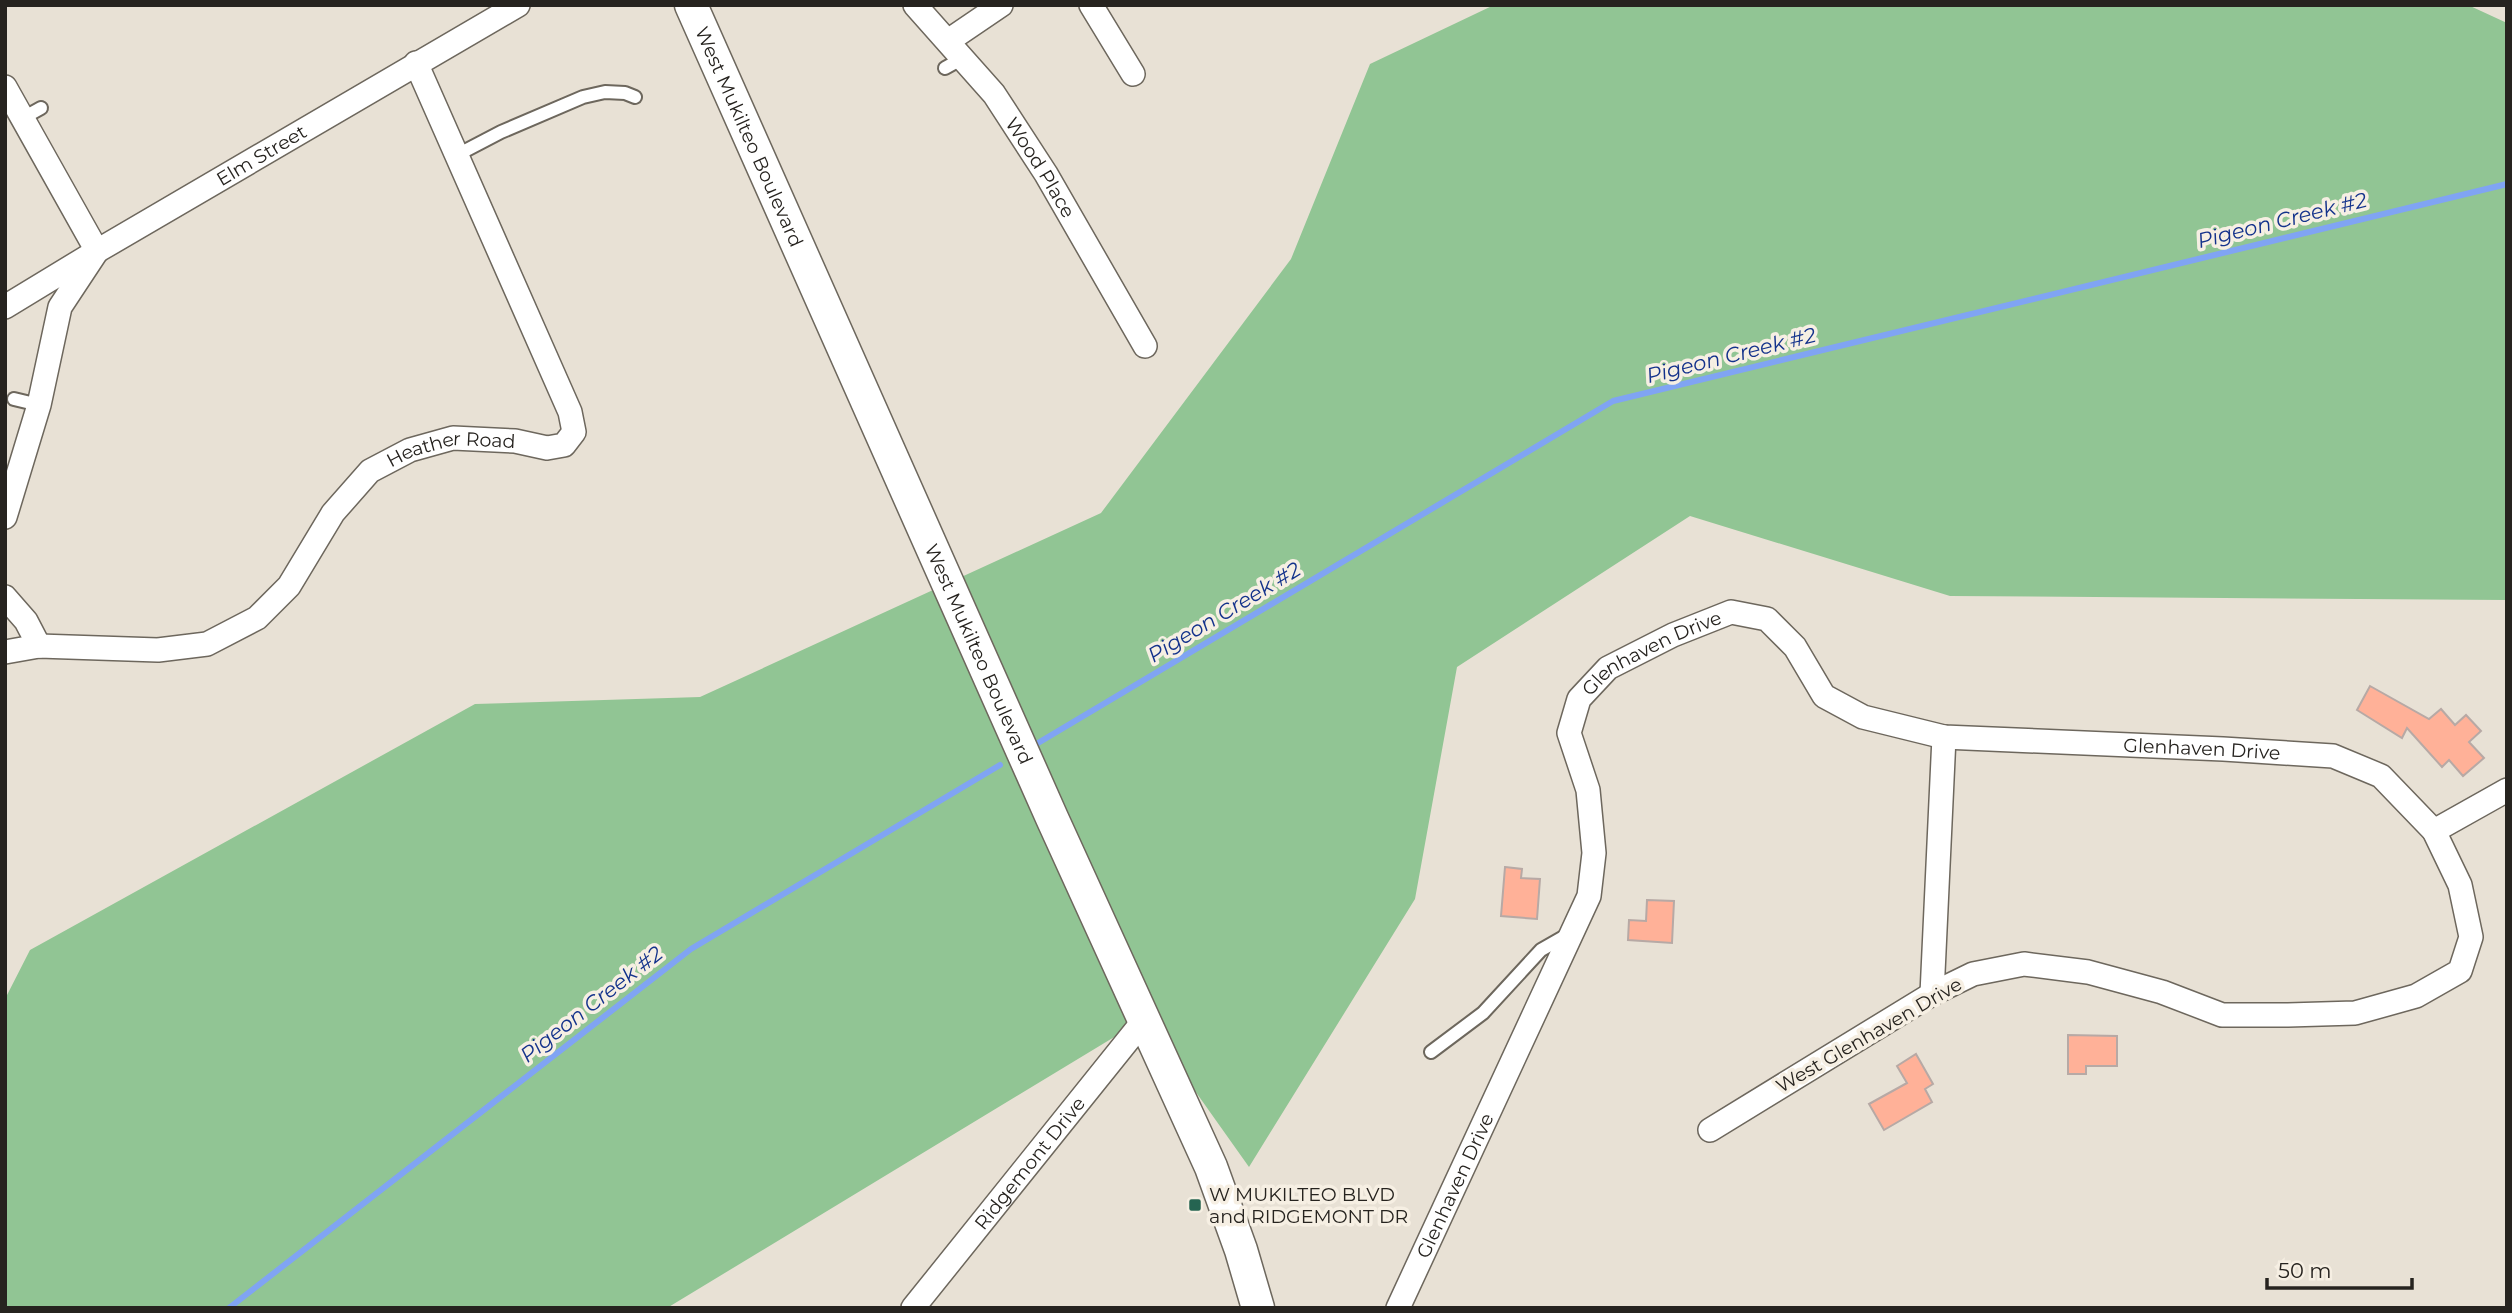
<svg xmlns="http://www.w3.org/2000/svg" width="2512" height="1313" font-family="Montserrat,sans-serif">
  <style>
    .green { fill: #91c594 }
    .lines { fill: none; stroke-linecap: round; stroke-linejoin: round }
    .stream { stroke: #80a4f3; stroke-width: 6 }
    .building { fill: #ffb198; stroke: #b7a9a5; stroke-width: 2 }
    .lane-casing { stroke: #6d675d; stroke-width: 16 }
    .street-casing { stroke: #6d675d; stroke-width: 26 }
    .secondary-casing { stroke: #6d675d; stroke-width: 35 }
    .lane { stroke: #fff; stroke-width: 12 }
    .street { stroke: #fff; stroke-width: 23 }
    .secondary { stroke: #fff; stroke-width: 32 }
    .poi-dot { fill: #256451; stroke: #f6efe3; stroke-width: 2.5 }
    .labels { text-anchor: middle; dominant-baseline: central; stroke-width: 7; stroke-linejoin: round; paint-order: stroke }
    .street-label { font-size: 19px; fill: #26231f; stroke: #f6efe3 }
    .poi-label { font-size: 19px; fill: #26231f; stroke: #f6efe3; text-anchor: start }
    .water-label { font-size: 21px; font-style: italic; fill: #13328b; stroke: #f6efe3 }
  </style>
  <rect width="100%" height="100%" fill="#e8e1d5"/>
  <polygon class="green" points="1494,5 2468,5 2507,23 2507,600 1950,596 1690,516 1457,667 1415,899 1249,1167 1144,1019 667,1308 5,1308 5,999 30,950 475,704 700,697 1101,513 1291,259 1370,64"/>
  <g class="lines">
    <g class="stream">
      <polyline points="1038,743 1613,401 2507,184"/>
      <polyline points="229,1308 691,949 1000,765"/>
    </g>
  </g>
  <g class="building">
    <polygon points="2370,686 2429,719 2441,709 2455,725 2466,715 2481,731 2469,742 2484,758 2463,776 2449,760 2442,767 2407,728 2402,738 2357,710"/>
    <polygon points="1505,867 1522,869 1521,878 1540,879 1537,919 1501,916"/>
    <polygon points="1647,900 1674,901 1672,943 1628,940 1629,920 1646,921"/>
    <polygon points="2068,1035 2117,1036 2117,1066 2086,1066 2086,1074 2068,1074"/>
    <polygon points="1916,1054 1933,1084 1925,1089 1932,1102 1884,1130 1869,1104 1907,1083 1897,1066"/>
  </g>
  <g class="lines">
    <defs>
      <g id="lane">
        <polyline points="945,68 963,58"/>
        <polyline points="23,118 41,108"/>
        <polyline points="457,155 501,132 583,97 605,92 625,93 635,97"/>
        <polyline points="14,399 39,405"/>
        <polyline points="1431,1052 1483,1013 1541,950 1569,934"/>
      </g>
      <g id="street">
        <path id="s1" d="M 915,5 L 994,94 L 1046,174 L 1145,346"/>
        <polyline points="1091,5 1133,74"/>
        <polyline points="948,41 1001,5"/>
        <polyline points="5,87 97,251 60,307 39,405 5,517"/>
        <path id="s2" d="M 5,307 L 97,251 L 518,5"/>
        <polyline points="5,597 26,621 39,646"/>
        <path id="s3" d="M 5,652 L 39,646 L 158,650 L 207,644 L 257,618 L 289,586 L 333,513 L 370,471 L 410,450 L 453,438 L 515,441 L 547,448 L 564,445 L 574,432 L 570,412 L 416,63"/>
        <polyline points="2434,831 2507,790"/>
        <polyline points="1932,994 1944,737"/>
        <path id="s4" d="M 913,1308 L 1145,1019"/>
        <path id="s5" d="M 1398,1308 L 1589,896 L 1594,853 L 1588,790 L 1569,733 L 1579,699 L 1608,668 L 1673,635 L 1731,612 L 1767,619 L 1795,647 L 1824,696 L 1863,717 L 1944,737 L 2223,749 L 2333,756 L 2381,776 L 2434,831 L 2460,885 L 2471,937 L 2460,971 L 2416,996 L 2355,1013 L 2288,1015 L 2222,1015 L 2162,992 L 2088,972 L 2024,964 L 1973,974 L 1932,994 L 1710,1130"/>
      </g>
      <g id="secondary">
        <path id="s6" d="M 691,5 L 1052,818 L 1211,1167 L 1241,1250 L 1258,1308"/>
      </g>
    </defs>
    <use href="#lane" class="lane-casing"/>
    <use href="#street" class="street-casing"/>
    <use href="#secondary" class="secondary-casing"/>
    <use href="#lane" class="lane"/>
    <use href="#street" class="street"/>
    <use href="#secondary" class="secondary"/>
  </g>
  <rect class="poi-dot" x="1188" y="1198" width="14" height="14" rx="3.5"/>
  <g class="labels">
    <g class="street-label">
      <text stroke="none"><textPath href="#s6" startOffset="144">West Mukilteo Boulevard</textPath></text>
      <text stroke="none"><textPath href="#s2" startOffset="298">Elm Street</textPath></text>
      <text stroke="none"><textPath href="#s1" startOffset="206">Wood Place</textPath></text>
      <text stroke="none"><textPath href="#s3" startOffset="532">Heather Road</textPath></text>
      <text stroke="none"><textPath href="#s6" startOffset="710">West Mukilteo Boulevard</textPath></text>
      <text stroke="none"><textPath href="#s5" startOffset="744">Glenhaven Drive</textPath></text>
      <text stroke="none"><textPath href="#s5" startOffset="1353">Glenhaven Drive</textPath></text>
      <text transform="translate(1869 1035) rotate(-30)">West Glenhaven Drive</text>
      <text stroke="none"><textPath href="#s4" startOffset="186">Ridgemont Drive</textPath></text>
      <text stroke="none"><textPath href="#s5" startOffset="135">Glenhaven Drive</textPath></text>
    </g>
    <g class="poi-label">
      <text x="1209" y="1194">W MUKILTEO BLVD<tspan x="1209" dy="22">and RIDGEMONT DR</tspan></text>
    </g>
    <g class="water-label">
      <text transform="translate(2282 220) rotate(-14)">Pigeon Creek #2</text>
      <text transform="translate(1731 355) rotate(-14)">Pigeon Creek #2</text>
      <text transform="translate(1224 612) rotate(-31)">Pigeon Creek #2</text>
      <text transform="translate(591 1004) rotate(-38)">Pigeon Creek #2</text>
    </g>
  </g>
  <rect width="2512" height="1313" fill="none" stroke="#26231f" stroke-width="14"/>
  <path d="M2267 1278v10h145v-10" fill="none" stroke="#26231f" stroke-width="3.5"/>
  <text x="2278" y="1278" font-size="21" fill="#26231f" stroke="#f6efe3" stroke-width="5" paint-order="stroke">50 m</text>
</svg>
